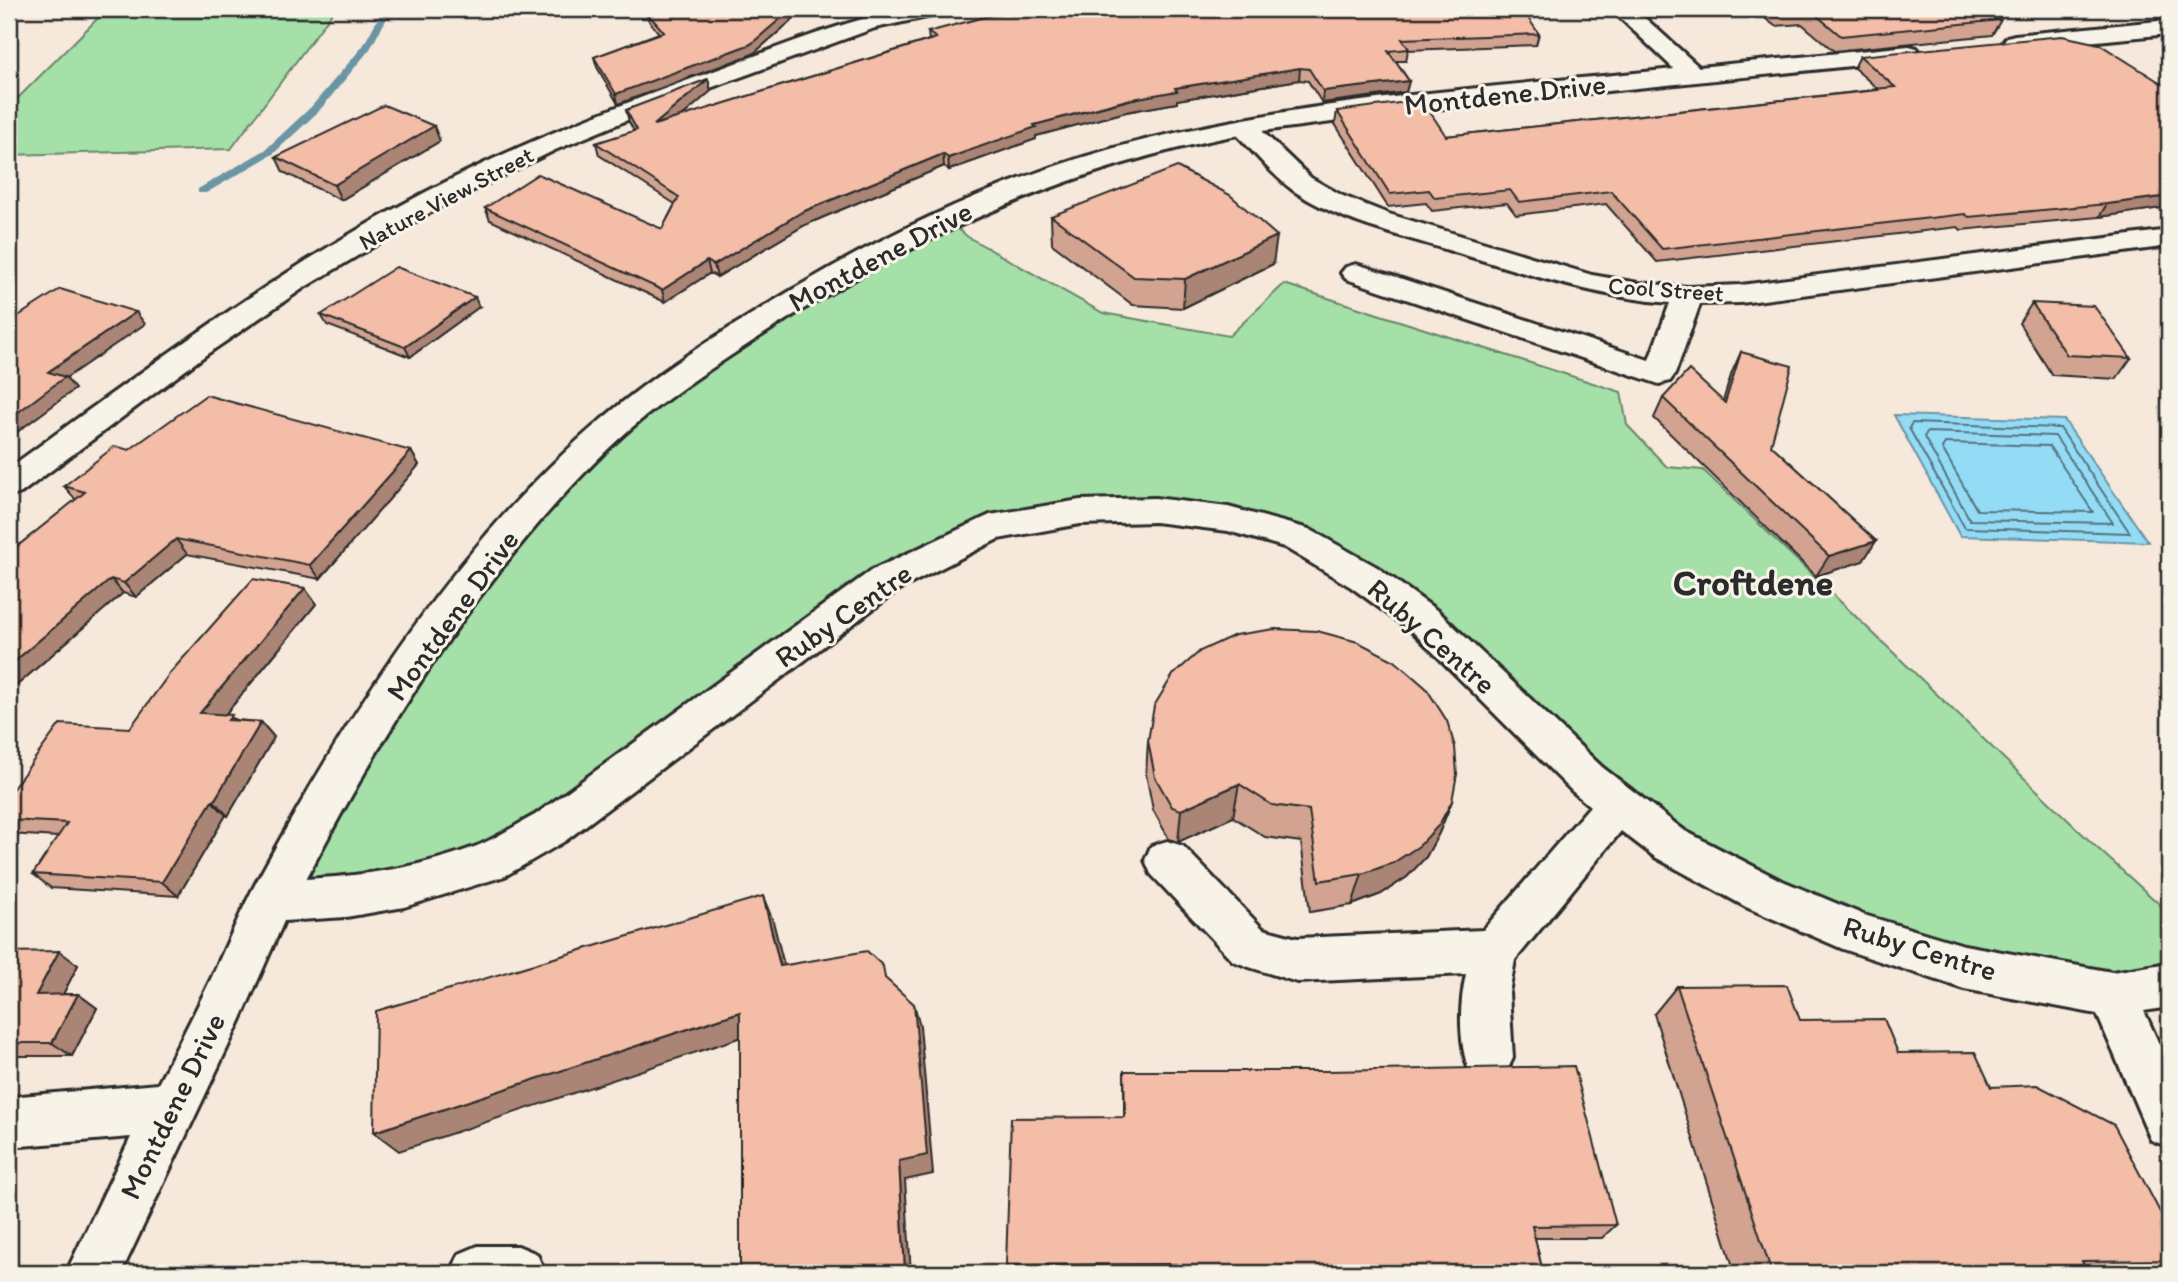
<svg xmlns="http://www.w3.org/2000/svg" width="2178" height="1282" font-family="Itim,sans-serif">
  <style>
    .green { fill: #a4e0a7; stroke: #688669; stroke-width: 2 }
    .water { fill: #94dcf6; stroke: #6a95a5; stroke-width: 2 }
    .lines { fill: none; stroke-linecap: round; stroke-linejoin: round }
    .shore { stroke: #55727c; stroke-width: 2 }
    .stream { fill: #6a95a5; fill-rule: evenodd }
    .minor-casing { stroke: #2b2b2b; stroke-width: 6 }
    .minor { fill: #f7f3e8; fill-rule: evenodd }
    .wall { fill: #d1a390; stroke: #2b2b2b; stroke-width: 2 }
    .shaded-wall { fill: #aa8475; stroke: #2b2b2b; stroke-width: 2 }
    .building { fill: #f3bda7; stroke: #2b2b2b; stroke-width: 2 }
    .labels { text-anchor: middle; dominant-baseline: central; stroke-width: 6; stroke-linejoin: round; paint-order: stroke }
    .far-street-label { font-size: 24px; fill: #2b2b2b; stroke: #f7f3e8 }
    .street-label { font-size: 30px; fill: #2b2b2b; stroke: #f7f3e8 }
    .district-label { font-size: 37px; font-weight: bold; fill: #2b2b2b; stroke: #f7f3e8 }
  </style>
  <rect width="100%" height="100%" fill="#f6e8db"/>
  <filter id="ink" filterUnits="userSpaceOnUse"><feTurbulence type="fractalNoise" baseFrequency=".0143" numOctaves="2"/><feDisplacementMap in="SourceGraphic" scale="14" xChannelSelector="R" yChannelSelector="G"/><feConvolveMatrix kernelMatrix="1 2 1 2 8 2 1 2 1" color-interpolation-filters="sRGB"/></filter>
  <g filter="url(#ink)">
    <g class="green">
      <polygon points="107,9 335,9 231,149 9,155 9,107"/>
      <polygon points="946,219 968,237 1103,313 1229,336 1284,284 1621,392 1627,425 1667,467 1703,470 2094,845 2169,913 2169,984 2108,995 1761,897 1363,577 1228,520 1080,513 932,556 552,829 272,904 516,527 689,369"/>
    </g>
    <polygon class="water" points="1894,415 2064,420 2148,542 1960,536"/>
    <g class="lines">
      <g class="shore">
        <polygon points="1912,423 2060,428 2130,533 1965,528 1909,428"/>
        <polygon points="1927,432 2055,436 2113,523 1970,520 1924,437"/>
        <polygon points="1945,443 2049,446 2093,512 1977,510 1942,448"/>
      </g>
      <polygon class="stream" points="383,9 392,9 370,49 319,111 273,154 206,193 198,193 198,189 265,150 311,107 363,46"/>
      <defs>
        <g id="minor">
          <path d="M 903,9 L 944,9 L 941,14 L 875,28 L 666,104 L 555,150 L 443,205 L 305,287 L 207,354 L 21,493 L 9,497 L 9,468 C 143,371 277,270 424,193 C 519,143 621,104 722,68 C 782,46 841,22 903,9 Z"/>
          <path d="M 1611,9 L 1635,9 L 1699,67 L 1909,46 L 1917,48 L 1921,53 L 1917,58 L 1909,60 L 1425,110 L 1262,131 L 1311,178 L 1343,196 L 1389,214 L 1592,275 L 1638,283 L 1688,287 L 1741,285 L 2169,230 L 2169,246 L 1741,303 L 1700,304 L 1675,374 L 1670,381 L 1659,384 L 1346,279 L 1341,273 L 1346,267 L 1356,264 L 1366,267 L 1649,360 L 1670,303 C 1593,297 1522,272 1448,250 C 1396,234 1340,222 1294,191 C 1273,176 1255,153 1237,135 C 1063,169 906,241 759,337 C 707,371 654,405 609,448 C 482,572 388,723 306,879 C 363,876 423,867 477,846 C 497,838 516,825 535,815 L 872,570 L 990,515 L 1080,500 L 1155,498 L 1228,507 L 1309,529 L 1377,567 L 1439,612 L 1602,767 L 1685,831 L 1778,879 L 1864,915 L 1964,945 L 2112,972 L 2169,963 L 2169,1007 L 2144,1011 L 2169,1066 L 2169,1147 L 2151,1140 L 2097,1014 L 1964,989 L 1843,949 L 1746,907 L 1655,857 L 1621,831 L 1515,960 L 1509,993 L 1513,1058 L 1505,1075 L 1488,1082 L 1471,1075 C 1458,1045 1459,1005 1466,974 L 1297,982 L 1249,967 L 1233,961 L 1151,874 L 1145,860 L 1151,846 L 1167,841 L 1183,846 L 1263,929 L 1297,938 L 1483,930 L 1590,806 L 1572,791 L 1413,632 L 1351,587 L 1284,547 L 1228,531 L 1155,522 L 1080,524 L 998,539 L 898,590 L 565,841 L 505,876 L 404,907 L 346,917 L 284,921 L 240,1021 L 121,1273 L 66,1273 L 131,1137 L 9,1147 L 9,1097 L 158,1084 C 176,1049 194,1014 211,979 C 226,946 240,913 257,881 C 348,714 456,543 602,419 C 661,368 730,327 797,287 C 907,222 1024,169 1149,139 C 1320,97 1499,87 1674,69 Z"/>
          <polygon points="2169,20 2169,34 2015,49 2007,47 2003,42 2007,37 2015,35"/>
          <polygon points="478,1246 518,1246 537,1254 545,1273 451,1273 459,1254"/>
        </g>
      </defs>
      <use href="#minor" class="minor-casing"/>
      <use href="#minor" class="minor"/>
    </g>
    <g class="wall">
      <polygon points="660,9 805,9 753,54 618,104 597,67 594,57 659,33 649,21 646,12"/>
      <polygon points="1753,9 1997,9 1963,12 2001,20 1992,35 1834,51 1802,24 1775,26"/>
      <polygon points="928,32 1539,34 1536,45 1408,50 1406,61 1396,61 1409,81 1406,92 1322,103 1308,81 1299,80 1177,100 1177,103 1126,112 1036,136 1036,139 949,170 944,166 805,225 717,277 710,273 665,302 490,220 485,208 662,229 675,204 599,155 596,143 634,131 629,122 626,110 708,79 711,91 681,117 929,40"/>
      <polygon points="1860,56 2169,88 2169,207 2099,217 1961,230 1958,227 1657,262 1606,204 1516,215 1507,203 1432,211 1426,203 1388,207 1335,124 1337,111 1446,136 1874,90 1875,89 1877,88 1854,68"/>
      <polygon points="440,141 341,200 283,172 276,157"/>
      <polygon points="1051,216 1273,264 1183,308 1133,305 1052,244"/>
      <polygon points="2032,303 2131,358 2116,379 2052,375 2019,323"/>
      <polygon points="479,307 410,357 327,325 321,315"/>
      <polygon points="1741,352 1771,445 1876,541 1863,561 1816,576 1654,418 1663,398 1723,401 1732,372"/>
      <polygon points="129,450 411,451 419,465 320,579 187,554 136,597 123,593 9,692 9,553 76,500 64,486"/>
      <polygon points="316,604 225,715 236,720 261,722 274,737 228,816 226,815 178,896 51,888 33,874 58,837 9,834 9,794 130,728"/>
      <polygon points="1148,741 1452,801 1439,833 1426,857 1407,877 1381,894 1352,905 1310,912 1301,842 1265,837 1233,817 1178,842 1169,839 1153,810 1146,774"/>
      <polygon points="9,952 78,965 63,994 78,994 97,1008 72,1056 9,1056"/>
      <polygon points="1677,986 1800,1020 1898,1053 1991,1087 2169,1229 2169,1266 2151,1273 1735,1273 1654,1014"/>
      <polygon points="1124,1071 1616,1225 1602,1238 1535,1238 1543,1273 1008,1273 1006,1265 1124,1117"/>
    </g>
    <g class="shaded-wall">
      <polygon points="792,9 805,9 753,54 618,104 616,94"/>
      <polygon points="1300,68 1299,80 1177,100 1177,103 1126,112 1036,136 1036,139 949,170 948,158 1034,125 1175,88"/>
      <polygon points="708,79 711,91 658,137 654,125"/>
      <polygon points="1409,81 1406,92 1322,103 1323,91"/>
      <polygon points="434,126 440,141 341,200 334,185"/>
      <polygon points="943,154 944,166 805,225 717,277 714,265 802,212"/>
      <polygon points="2169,196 2169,207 2099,217 2107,204"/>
      <polygon points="1277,236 1273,264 1183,308 1185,279"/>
      <polygon points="707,261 710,273 665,302 662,290"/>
      <polygon points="475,297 479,307 410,357 405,347"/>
      <polygon points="136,312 145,324 66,378 75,389 9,438 9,419 48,372"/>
      <polygon points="411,451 419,465 320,579 310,565"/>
      <polygon points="176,539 187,554 136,597 124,583"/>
      <polygon points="1876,541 1863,561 1816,576 1829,556"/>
      <polygon points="111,579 123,593 9,692 9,666"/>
      <polygon points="305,588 316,604 214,728 200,713"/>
      <polygon points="261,722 274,737 228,816 214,801"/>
      <polygon points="1239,784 1233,817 1178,842 1181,810"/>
      <polygon points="212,801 226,815 178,896 162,882"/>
      <polygon points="1452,801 1439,833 1426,857 1407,877 1381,894 1352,905 1362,874"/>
      <polygon points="763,896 773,921 790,989 780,966"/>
      <polygon points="59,951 78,965 56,1008 36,995"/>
      <polygon points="78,994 97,1008 72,1056 52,1043"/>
      <polygon points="914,1004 920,1026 933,1174 905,1180 911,1273 905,1273 899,1161"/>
      <polygon points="740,1012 751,1034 399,1151 374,1132"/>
    </g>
    <g class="building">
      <polygon points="660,9 792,9 751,44 616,94 594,57 664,32 646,12"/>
      <polygon points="1015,9 1522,9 1539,34 1402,39 1409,49 1388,51 1409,81 1323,91 1309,69 1300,68 1175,88 1177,91 1127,100 1034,125 1036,127 948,158 943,154 802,212 714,265 707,261 662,290 485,208 538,174 662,229 679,197 596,143 637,130 626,110 708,79 654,125 936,38 928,32"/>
      <polygon points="1777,9 1809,9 1781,11"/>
      <polygon points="1809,9 1946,9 2001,20 1841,36"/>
      <polygon points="2062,36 2099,44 2169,88 2169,196 2107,204 1969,217 1965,214 1662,249 1611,191 1519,202 1510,190 1435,198 1429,190 1390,194 1337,111 1422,100 1446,136 1877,90 1875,89 1895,87 1860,56"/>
      <polygon points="384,105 434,126 334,185 276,157"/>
      <polygon points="1177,167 1230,195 1277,236 1185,279 1134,277 1051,216"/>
      <polygon points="396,267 475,297 405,347 321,315"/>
      <polygon points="60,289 136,312 48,372 65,377 9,419 9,322"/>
      <polygon points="2032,303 2094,306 2131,358 2067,355"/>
      <polygon points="1741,352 1792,366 1771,445 1876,541 1829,556 1663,398 1689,370 1725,403"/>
      <polygon points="206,395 411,451 310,565 176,539 124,583 111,579 9,666 9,553 85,492 64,486 115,446 129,450"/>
      <polygon points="253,579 305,588 200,713 232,715 228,720 261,722 214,801 212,801 162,882 33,874 67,823 9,820 9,794 60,724 130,728 170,673"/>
      <polygon points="1275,629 1317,631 1358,642 1395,661 1426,688 1447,721 1455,747 1457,774 1452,801 1439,825 1419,846 1393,863 1362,874 1319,881 1309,810 1272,805 1239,784 1181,810 1172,807 1155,777 1148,741 1154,706 1173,675 1200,651 1235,635"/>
      <polygon points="763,896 780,966 867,951 883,966 885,978 914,1004 927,1155 899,1161 905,1273 740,1273 740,1012 374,1132 376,1011"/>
      <polygon points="59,951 36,995 78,994 52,1043 9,1043 9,952"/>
      <polygon points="1787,985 1800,1020 1884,1019 1898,1053 1975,1052 1991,1087 2037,1085 2114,1125 2169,1229 2169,1260 2082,1261 2087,1273 1772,1273 1677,986"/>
      <polygon points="1574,1066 1616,1225 1532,1226 1543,1273 1177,1273 1176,1264 1006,1265 1011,1118 1125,1117 1124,1071 1329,1071"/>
    </g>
  </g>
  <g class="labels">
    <g class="far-street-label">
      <text transform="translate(446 198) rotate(-28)">Nature View Street</text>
      <text transform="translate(1666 289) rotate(4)">Cool Street</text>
    </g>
    <g class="street-label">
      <text transform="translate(1505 94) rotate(-6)">Montdene Drive</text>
      <text transform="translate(880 256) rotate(-28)">Montdene Drive</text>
      <text transform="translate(452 615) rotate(-54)">Montdene Drive</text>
      <text transform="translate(843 615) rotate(-35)">Ruby Centre</text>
      <text transform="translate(1432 636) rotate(41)">Ruby Centre</text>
      <text transform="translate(1920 948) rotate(17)">Ruby Centre</text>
      <text transform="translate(172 1106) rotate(-64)">Montdene Drive</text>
    </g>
    <g class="district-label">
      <text x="1753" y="582">Croftdene</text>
    </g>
  </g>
  <rect width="2178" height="1282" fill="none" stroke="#f7f3e8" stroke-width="35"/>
  <rect x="18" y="18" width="2143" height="1247" fill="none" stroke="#2b2b2b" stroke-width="2.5" filter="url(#ink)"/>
</svg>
